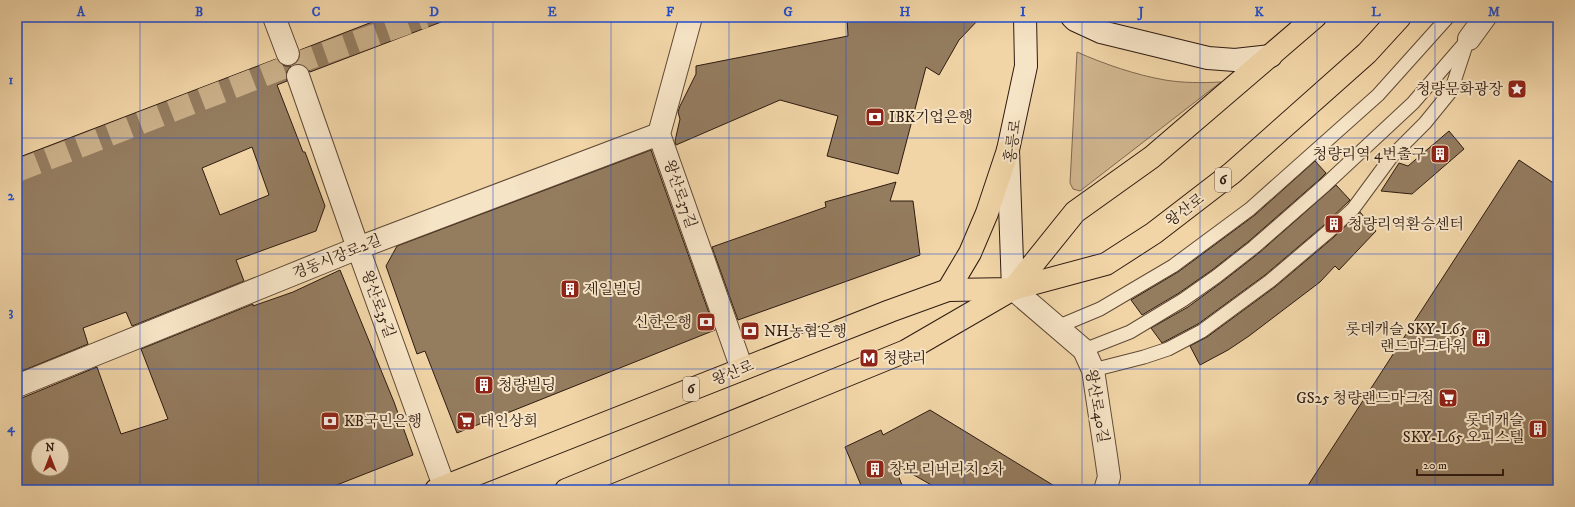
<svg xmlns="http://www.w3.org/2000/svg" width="1575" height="507" font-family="'IM FELL DW Pica','Noto Serif KR',serif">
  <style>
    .green { fill: #d0b58e; stroke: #806850 }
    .building { fill: #947c5f; stroke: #2f1b11; fill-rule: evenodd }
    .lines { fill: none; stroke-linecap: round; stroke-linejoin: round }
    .street-tunnel { stroke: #cab089; stroke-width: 22; stroke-dasharray: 22 11; stroke-linecap: butt }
    .lane-casing { stroke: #604a36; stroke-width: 15 }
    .street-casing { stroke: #604a36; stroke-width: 24 }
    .secondary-casing { stroke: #2f1b11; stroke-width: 24 }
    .primary-casing { stroke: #2f1b11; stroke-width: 24 }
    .lane { stroke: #f6e4c6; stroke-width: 13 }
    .street { stroke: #f6e4c6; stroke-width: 22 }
    .secondary { stroke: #f6e4c6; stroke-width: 22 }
    .primary { stroke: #f1d5a7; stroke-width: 22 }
    .grid { fill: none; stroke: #1d4ed8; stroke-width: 1; stroke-opacity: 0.55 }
    .labels { text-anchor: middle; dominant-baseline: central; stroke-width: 4; stroke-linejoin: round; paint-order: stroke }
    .shield { fill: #f6e4c6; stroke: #6b5747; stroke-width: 1 }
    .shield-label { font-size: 14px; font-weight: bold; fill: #2f1b11 }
    .poi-label { font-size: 15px; fill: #2f1b11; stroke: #f6e4c6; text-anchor: start }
    .street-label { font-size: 15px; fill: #2f1b11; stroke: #f6e4c6 }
    .neatline { fill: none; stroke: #1d4ed8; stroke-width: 1.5 }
    .grid-label { font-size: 13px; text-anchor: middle; font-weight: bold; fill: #1d4ed8 }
  </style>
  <rect width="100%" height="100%" fill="#f1d5a7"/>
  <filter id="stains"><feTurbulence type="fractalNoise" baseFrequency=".005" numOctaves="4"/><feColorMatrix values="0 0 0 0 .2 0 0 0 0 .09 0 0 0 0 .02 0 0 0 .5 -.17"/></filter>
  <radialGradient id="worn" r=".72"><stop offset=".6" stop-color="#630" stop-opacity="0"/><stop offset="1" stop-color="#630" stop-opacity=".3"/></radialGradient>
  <path class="green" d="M 1077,52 C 1104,64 1136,75 1165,80 C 1183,83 1202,83 1221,82 L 1080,191 L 1073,189 L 1070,183 Z"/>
  <g class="building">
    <polygon points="385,17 448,17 449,19 310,72 306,66 301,64 295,64 300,56 300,50"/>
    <polygon points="847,17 981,17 959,40 939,75 926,67 898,174 827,156 838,116 780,100 676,145 675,141 680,119 678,112 680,106 696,74 696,66 848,36"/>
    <path d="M 276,59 L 280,64 L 286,66 L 291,66 L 286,73 L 287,81 L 277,85 L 303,152 L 305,152 L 325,206 L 316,231 L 236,260 L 244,281 L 132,326 L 126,312 L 83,328 L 88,344 L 17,373 L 17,158 ZM 252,147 L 269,195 L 220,215 L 202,168 Z"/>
    <polygon points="1449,131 1464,149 1412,194 1381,191 1399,163 1408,166"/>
    <polygon points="651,150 715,330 457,433 425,351 417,354 386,266 397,246"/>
    <polygon points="1519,160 1558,186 1558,490 1305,490"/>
    <polygon points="1315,161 1326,173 1320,179 1249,241 1212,270 1179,293 1142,315 1131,300 1178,272 1255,215"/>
    <polygon points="896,182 890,201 913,201 920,255 738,320 712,247 826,207 825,202"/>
    <polygon points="1336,185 1350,200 1324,225 1265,275 1198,324 1162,343 1151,328 1188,307 1222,282 1259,253"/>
    <polygon points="1360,212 1376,231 1339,270 1335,266 1320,282 1249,336 1228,350 1200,365 1190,346 1207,337 1275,287 1334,237"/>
    <path d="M 340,270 L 394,402 L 413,455 L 324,490 L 17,490 L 17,398 L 22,398 L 97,367 L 121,434 L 168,419 L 141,349 L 253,304 L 253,306 L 293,292 ZM 38,445 L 62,445 L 62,469 L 38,469 Z"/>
    <polygon points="930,410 1061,490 940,490 893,463 904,490 863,490 845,447 881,430 883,435"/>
  </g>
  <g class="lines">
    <polyline class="street-tunnel" points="17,171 291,65 425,17"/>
    <defs>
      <g id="lane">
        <polyline points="1057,327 1100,309 1173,266 1250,209 1378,95 1448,17"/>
        <polyline points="1084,350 1130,332 1183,300 1217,276 1254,247 1325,185 1413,103 1464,44"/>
        <polyline points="1093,370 1144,357 1168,349 1202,331 1270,281 1329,231 1353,209 1392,156 1425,123 1451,91 1470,33"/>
      </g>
      <g id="street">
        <polyline points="274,17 288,54"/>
        <polyline points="691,17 659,134 742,369"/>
        <polyline points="1469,39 1485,17"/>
        <polyline points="298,76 358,248 444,486"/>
        <polyline points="1013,289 1084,350 1093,370 1106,456 1109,477 1105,490"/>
        <polyline points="17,386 358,248 659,134"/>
      </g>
      <g id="secondary">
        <polyline points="1072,17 1075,20 1101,32 1208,58 1235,60 1271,56"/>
        <polyline points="1013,289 1008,150 1026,66 1025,17"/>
      </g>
      <g id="primary">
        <polyline points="948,290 970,253 987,213 1008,150"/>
        <polyline points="436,490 890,311 948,290 1013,289 1106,264 1154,233 1232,173 1367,53 1400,17"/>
        <polyline points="566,490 906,351 1013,289 1075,212 1152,157 1315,17"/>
      </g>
    </defs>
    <use href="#lane" class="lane-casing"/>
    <use href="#street" class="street-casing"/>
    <use href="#secondary" class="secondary-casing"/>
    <use href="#primary" class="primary-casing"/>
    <use href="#lane" class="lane"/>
    <use href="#street" class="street"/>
    <use href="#secondary" class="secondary"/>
    <use href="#primary" class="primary"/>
  </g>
  <path class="grid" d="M 140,17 L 140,490M 258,17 L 258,490M 375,17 L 375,490M 493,17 L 493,490M 611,17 L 611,490M 729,17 L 729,490M 846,17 L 846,490M 964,17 L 964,490M 1082,17 L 1082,490M 1200,17 L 1200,490M 1317,17 L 1317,490M 1435,17 L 1435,490M 17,138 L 1558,138M 17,254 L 1558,254M 17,369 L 1558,369"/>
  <defs>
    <symbol id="sight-square" viewBox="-11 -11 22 22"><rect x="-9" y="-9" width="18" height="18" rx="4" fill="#8f2418" stroke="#f6e4c6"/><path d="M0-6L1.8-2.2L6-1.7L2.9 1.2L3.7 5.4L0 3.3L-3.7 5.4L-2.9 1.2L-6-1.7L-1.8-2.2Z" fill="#fff"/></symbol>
    <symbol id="bank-square" viewBox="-11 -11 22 22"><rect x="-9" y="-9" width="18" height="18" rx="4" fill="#8f2418" stroke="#f6e4c6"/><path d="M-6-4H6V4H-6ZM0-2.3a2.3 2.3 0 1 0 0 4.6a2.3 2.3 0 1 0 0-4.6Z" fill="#fff"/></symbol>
    <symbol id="building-square" viewBox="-11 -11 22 22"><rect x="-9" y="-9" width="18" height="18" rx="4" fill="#8f2418" stroke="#f6e4c6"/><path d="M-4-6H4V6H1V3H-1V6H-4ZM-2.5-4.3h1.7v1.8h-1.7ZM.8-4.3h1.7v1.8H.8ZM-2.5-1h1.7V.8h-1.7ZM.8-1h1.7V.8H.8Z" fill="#fff"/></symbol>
    <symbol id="metro-square" viewBox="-11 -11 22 22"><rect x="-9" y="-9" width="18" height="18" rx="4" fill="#8f2418" stroke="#f6e4c6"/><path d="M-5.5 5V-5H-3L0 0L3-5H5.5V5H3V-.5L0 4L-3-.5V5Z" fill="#fff"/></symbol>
    <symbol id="supermarket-square" viewBox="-11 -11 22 22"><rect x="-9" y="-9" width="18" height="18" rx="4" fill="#8f2418" stroke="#f6e4c6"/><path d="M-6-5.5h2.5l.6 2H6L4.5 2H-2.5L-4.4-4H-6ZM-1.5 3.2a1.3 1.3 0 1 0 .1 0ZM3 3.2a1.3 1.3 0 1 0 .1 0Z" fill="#fff"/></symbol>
  </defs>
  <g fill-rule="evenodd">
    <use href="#sight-square" x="1506" y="78" width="22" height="22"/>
    <use href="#bank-square" x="864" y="106" width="22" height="22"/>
    <use href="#building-square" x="1429" y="143" width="22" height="22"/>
    <use href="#building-square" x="1323" y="213" width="22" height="22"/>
    <use href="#building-square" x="559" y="278" width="22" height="22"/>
    <use href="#bank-square" x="695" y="311" width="22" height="22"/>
    <use href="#bank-square" x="739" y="320" width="22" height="22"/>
    <use href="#building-square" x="1470" y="327" width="22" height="22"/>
    <use href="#metro-square" x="858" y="347" width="22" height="22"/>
    <use href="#building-square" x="473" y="374" width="22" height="22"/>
    <use href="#supermarket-square" x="1437" y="387" width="22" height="22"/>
    <use href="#bank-square" x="319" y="410" width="22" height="22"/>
    <use href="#supermarket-square" x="455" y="410" width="22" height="22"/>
    <use href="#building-square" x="1527" y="418" width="22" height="22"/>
    <use href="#building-square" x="864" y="458" width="22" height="22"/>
  </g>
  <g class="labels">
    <g class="shield">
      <rect x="1215" y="168" width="16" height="24" rx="3"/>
      <rect x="683" y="377" width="16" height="24" rx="3"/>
    </g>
    <g class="shield-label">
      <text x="1223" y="180">6</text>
      <text x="691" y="389">6</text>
    </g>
    <g class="poi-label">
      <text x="1503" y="89" text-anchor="end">청량문화광장</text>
      <text x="889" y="117">IBK기업은행</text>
      <text x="1426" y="154" text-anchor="end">청량리역 4번출구</text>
      <text x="1348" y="224">청량리역환승센터</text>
      <text x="584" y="289">제일빌딩</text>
      <text x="692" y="322" text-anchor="end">신한은행</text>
      <text x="1467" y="329" text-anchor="end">롯데캐슬 SKY-L65<tspan x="1467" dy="17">랜드마크타워</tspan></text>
      <text x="764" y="331">NH농협은행</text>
      <text x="883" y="358">청량리</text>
      <text x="498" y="385">청량빌딩</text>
      <text x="1434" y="398" text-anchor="end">GS25 청량랜드마크점</text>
      <text x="1524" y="420" text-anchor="end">롯데캐슬<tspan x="1524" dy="17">SKY-L65 오피스텔</tspan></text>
      <text x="344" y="421">KB국민은행</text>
      <text x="480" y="421">대인상회</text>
      <text x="889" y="469">창보 리버리치 2차</text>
    </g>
    <g class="street-label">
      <text transform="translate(1013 141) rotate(-82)">홍릉로</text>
      <text transform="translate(680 194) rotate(71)">왕산로37길</text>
      <text transform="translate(1185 210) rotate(-37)">왕산로</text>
      <text transform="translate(337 257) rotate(-22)">경동시장로2길</text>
      <text transform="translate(378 304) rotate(70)">왕산로35길</text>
      <text transform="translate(733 373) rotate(-22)">왕산로</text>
      <text transform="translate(1097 406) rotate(80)">왕산로40길</text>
    </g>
  </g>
  <rect width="1575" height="507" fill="none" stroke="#f1d5a7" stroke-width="44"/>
  <g transform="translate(50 457)"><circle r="19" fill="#f6e4c6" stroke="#a6947e"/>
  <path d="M0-3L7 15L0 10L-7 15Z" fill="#8f2418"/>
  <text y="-6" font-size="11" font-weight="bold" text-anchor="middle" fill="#2f1b11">N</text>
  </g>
  <path d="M1417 469v6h86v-6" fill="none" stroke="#2f1b11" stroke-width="2"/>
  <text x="1423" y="469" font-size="12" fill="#2f1b11" stroke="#f6e4c6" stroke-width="3" paint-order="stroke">20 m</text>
  <rect x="22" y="22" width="1531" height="463" class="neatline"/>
  <g class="grid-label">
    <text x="81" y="16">A</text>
    <text x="199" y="16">B</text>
    <text x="316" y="16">C</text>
    <text x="434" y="16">D</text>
    <text x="552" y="16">E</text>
    <text x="670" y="16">F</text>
    <text x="788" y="16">G</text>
    <text x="905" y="16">H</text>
    <text x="1023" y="16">I</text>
    <text x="1141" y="16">J</text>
    <text x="1259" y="16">K</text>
    <text x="1376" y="16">L</text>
    <text x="1494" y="16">M</text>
    <text x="11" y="84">1</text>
    <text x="11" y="200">2</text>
    <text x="11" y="316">3</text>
    <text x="11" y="432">4</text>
  </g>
  <rect width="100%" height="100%" filter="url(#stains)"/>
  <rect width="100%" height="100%" fill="url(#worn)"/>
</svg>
